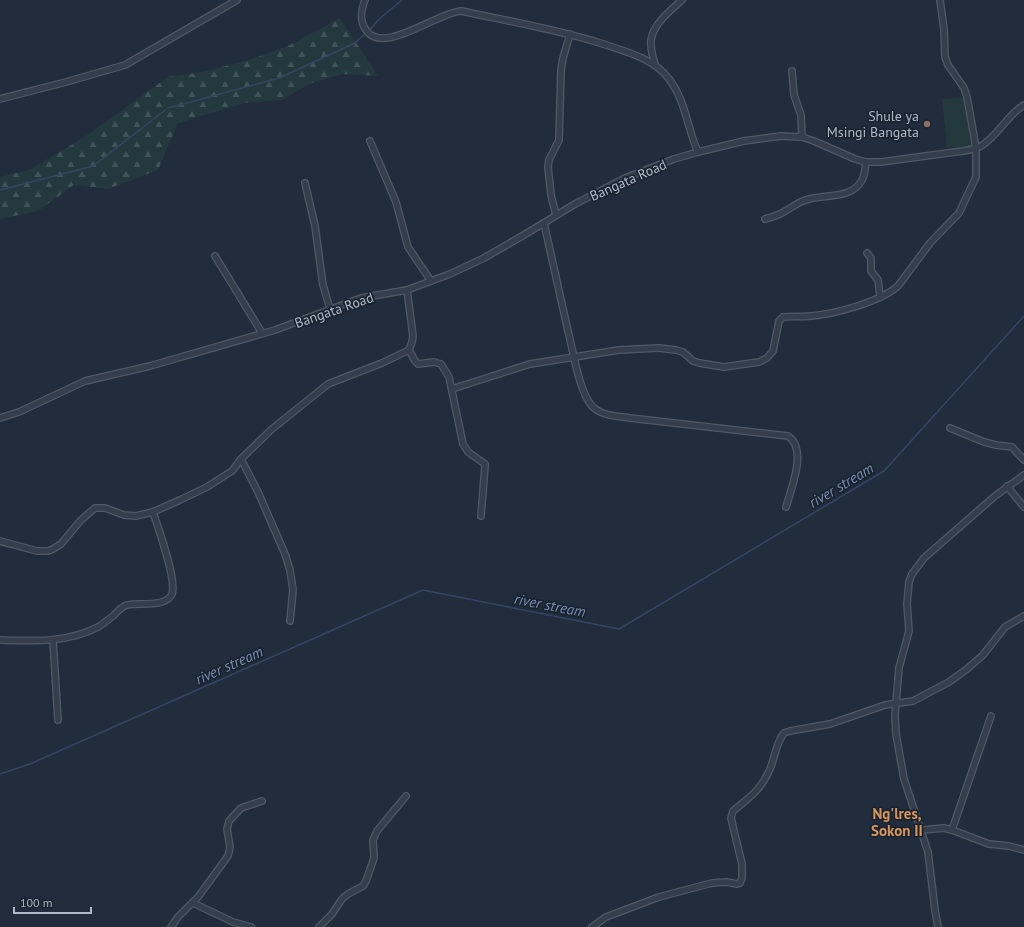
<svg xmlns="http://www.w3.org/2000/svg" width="1024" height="927" font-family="'PT Sans',sans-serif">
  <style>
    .forest { fill: url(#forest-firs) }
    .park { fill: #23393d }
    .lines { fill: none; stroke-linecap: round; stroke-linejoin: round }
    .stream { stroke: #344663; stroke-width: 1.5 }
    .minor-casing { stroke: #505966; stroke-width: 8 }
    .minor { stroke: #353e4c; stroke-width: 5.5 }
    .education-dot { fill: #8d6e63; stroke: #1a2330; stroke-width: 1.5 }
    .labels { text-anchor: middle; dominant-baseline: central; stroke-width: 3.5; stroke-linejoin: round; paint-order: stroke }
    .poi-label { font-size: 14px; fill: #b0b9c8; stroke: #1a2330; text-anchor: end }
    .street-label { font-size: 14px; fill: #b0b9c8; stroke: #1a2330 }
    .water-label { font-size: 15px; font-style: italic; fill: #778eb1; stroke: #1a2330 }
    .neighbourhood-label { font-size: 15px; font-weight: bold; fill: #d8955b; stroke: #1a2330 }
  </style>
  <defs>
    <pattern id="forest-firs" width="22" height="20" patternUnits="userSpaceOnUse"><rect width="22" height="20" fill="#23393d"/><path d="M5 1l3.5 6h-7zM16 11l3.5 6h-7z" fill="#405458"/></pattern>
  </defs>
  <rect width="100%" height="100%" fill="#212c3c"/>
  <polygon class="forest" points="340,18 378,76 342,74 309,84 282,100 245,103 178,123 158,170 108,189 74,185 38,211 0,219 0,177 29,170 83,138 168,77 202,72 249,60 286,47"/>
  <polygon class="park" points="966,97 971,146 947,148 942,99"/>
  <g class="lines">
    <g class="stream">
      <polyline points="369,31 378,20 402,0"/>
      <polyline points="0,190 93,166 168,108 279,78 355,43 366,33"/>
      <polyline points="0,774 30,764 423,590 619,629 884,471 1024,316"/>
    </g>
    <defs>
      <g id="minor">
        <path d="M 365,0 C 361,10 359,20 366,30 C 383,56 438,12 461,11 C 508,21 555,29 600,43 C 624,51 654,58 669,79 C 686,101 687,128 698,152"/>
        <path d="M 655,65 C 653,57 650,48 651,40 C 653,24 671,10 682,0"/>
        <polyline points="792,71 794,95 801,115 802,137"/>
        <polyline points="0,99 66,82 125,65 237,0"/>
        <polyline points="370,141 396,202 408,247 431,281"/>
        <polyline points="305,183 315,226 323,285 330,309"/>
        <polyline points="556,215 551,195 548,167 549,160 559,140 561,70 563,58 570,34"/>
        <path d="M 765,219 C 773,217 780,215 787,210 C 793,207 797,203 803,201 C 821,193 851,201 862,180 C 865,175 865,168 866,162"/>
        <path d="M 544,223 C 552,259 560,295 568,331 C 573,350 579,392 592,406 C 601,416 617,416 630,418 L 788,436 C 808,449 791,489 786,507"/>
        <polyline points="867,253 871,258 871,271 878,280 880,296"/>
        <polyline points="215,256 262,333"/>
        <polyline points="409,350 415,361 418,364 434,362 441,364 449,377 463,444 468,452 485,464 485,466 481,516"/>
        <path d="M 452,389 L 530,364 L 619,350 L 659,348 L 676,350 L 683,352 L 693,361 L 699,363 L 724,367 L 759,362 L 767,358 L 773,351 L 779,321 L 783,317 C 792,316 801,317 811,316 C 835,314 880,302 898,286 L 930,243 L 959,213 L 976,177 L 976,148 L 967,97 L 964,88 L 948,65 L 945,57 L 944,29 L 940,0"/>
        <path d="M 0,418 L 19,412 L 85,381 L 150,366 L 275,330 L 361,298 L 407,290 L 431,281 L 450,274 L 484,258 L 524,235 L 575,204 L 625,178 L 674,159 L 698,152 L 744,141 L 781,136 L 802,137 L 814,141 L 855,159 L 866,162 L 881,162 L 963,151 C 969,150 976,149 981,146 C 998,136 1007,115 1024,105"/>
        <polyline points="950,428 984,442 996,445 1012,447 1024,460"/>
        <polyline points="241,459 258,492 285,554 290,570 293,590 290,621"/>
        <polyline points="1007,486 1024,507"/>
        <polyline points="0,541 37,551 48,551 53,549 61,544 81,520 95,508 105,508 124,515 136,516 153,512 180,500 207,487 232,471 241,459 272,429 328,384 382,363 409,350 412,342 413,336 407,290"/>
        <path d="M 0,640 C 34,641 67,643 98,627 C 103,624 108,620 113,616 C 117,612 121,607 127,605 C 139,602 166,608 172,594 C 177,579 158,528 153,512"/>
        <polyline points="53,640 58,720"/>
        <polyline points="922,830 944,828 952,830 989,844 1009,846 1024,850"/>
        <polyline points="952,830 991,716"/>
        <polyline points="193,903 233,922 251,927"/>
        <polyline points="171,927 178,917 198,897 228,856 230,847 227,829 229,821 241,808 262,801"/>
        <polyline points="319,927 332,914 342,899 348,894 363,886 366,881 374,858 373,840 377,831 406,796"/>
        <path d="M 592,927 L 606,917 L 659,897 L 712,883 L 726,882 L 737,884 L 740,883 L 742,878 L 742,864 L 731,818 L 733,811 C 750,797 761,790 770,769 C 775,757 776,743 784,733 L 790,731 L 830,724 L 885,705 L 913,701 L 949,682 L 967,669 L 983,655 L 1005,627 L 1024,616"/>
        <polyline points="938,927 935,910 928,852 904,779 896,734 895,715 899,668 909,631 907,604 909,582 912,574 924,558 995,496 1024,475"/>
      </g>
    </defs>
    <use href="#minor" class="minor-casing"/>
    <use href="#minor" class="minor"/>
  </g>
  <circle class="education-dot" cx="927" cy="124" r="4"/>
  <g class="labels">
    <g class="poi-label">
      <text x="919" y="116">Shule ya<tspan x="919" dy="16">Msingi Bangata</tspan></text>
    </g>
    <g class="street-label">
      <text transform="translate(628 180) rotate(-24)">Bangata Road</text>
      <text transform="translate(334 310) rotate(-19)">Bangata Road</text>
    </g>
    <g class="water-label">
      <text transform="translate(841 485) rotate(-31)">river stream</text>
      <text transform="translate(550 605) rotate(11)">river stream</text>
      <text transform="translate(229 665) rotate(-24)">river stream</text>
    </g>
    <g class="neighbourhood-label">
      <text x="897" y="813">Ng'lres,<tspan x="897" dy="17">Sokon II</tspan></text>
    </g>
  </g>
  <path d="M14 907v6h77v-6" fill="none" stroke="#b0b9c8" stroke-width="2"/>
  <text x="20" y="907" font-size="12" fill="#b0b9c8" stroke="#1a2330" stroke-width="3" paint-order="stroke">100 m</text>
</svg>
